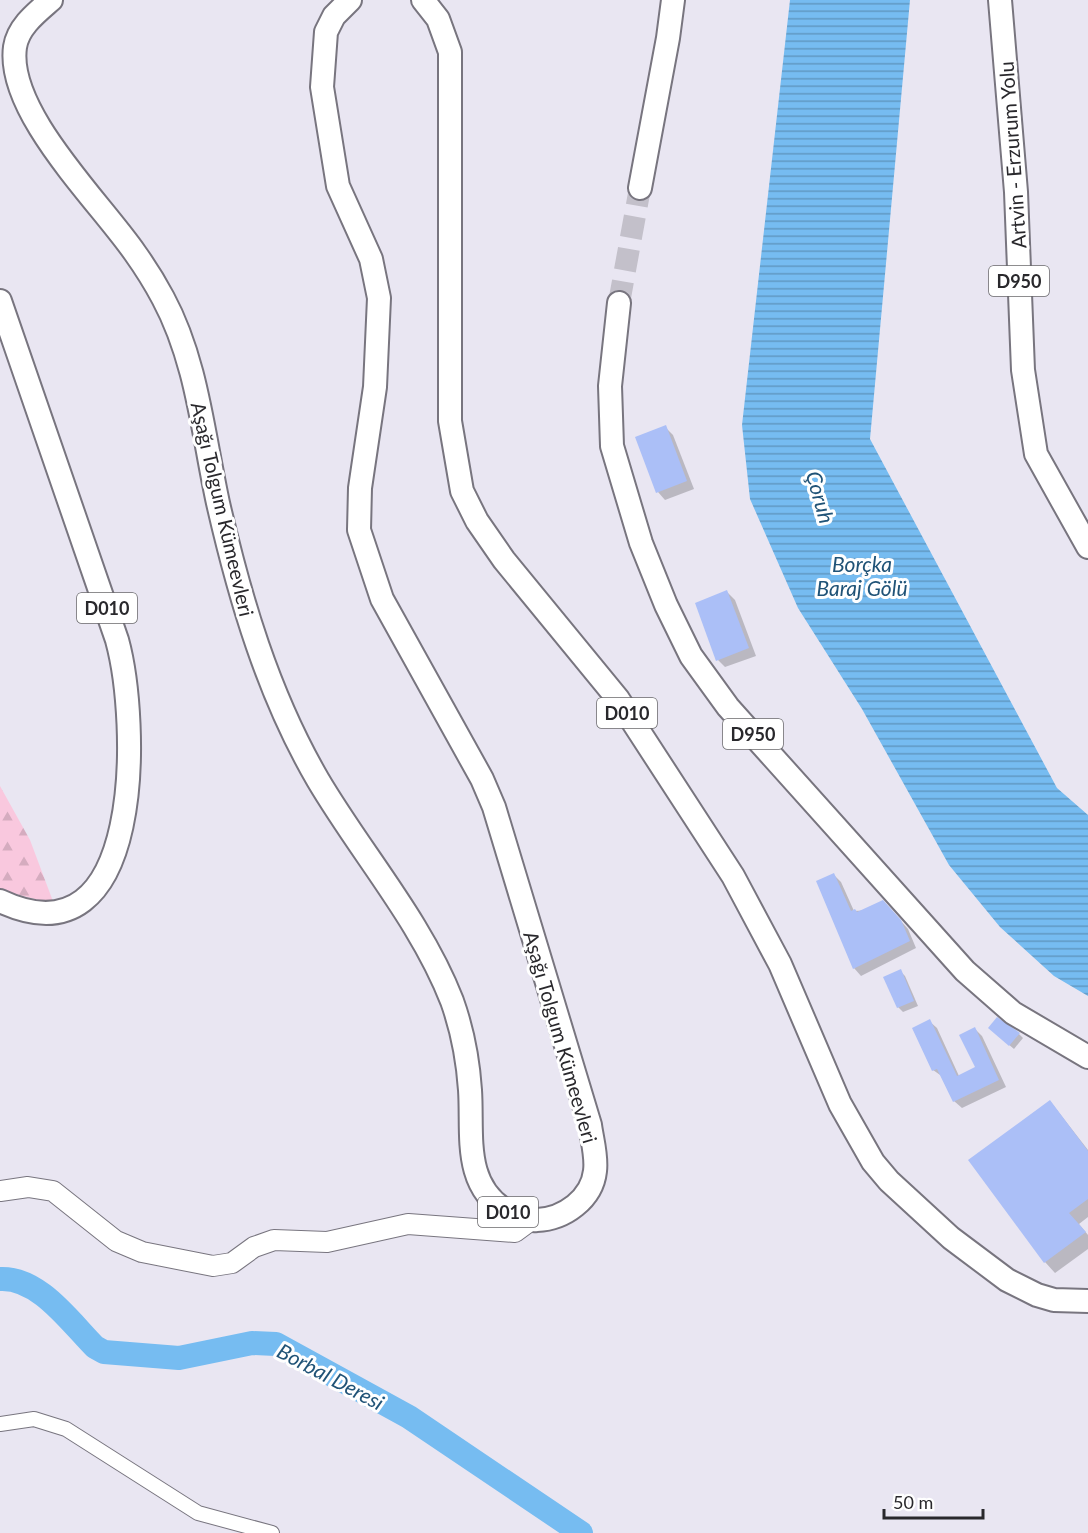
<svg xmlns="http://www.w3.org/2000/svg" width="1088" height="1533" font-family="Lato,sans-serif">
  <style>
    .forest { fill: url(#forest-firs) }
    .water { fill: url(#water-rules) }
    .shadow { fill: #0003 }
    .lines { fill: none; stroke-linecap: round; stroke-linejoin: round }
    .river { stroke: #76bcf1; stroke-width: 24 }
    .building { fill: #abbff7 }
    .primary-tunnel { stroke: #c3c0ca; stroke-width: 22; stroke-dasharray: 22 11; stroke-linecap: butt }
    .street-casing { stroke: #78757f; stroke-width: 16 }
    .secondary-casing { stroke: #78757f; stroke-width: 22 }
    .primary-casing { stroke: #78757f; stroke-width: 26 }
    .street { stroke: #fff; stroke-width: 14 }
    .secondary { stroke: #fff; stroke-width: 20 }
    .primary { stroke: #fff; stroke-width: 22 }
    .labels { text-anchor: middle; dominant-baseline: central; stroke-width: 6; stroke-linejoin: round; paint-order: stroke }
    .shield { fill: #fff; stroke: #69686b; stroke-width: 1.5 }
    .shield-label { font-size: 18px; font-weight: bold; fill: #29282c }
    .street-label { font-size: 20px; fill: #29282c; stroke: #fff }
    .water-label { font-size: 21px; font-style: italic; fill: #205377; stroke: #fff }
  </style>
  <defs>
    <pattern id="forest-firs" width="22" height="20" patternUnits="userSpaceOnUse" patternTransform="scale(1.5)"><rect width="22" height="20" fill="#f9c8de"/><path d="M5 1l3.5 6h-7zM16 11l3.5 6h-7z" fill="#d5acbf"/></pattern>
    <pattern id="water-rules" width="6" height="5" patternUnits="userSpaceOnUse" patternTransform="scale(1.5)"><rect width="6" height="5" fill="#76bcf1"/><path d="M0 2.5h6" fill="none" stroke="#6199c3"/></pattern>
  </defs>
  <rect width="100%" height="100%" fill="#e9e6f2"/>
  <polygon class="forest" points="0,786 30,840 54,904 0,890"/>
  <polygon class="water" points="790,0 910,0 870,439 1057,788 1088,815 1088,996 1054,976 1000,927 949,865 862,709 798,608 750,499 742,425"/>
  <g class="shadow">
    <polygon points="665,427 673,435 694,489 665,500 658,492 637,438"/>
    <polygon points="727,592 735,600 756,656 725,667 718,660"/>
    <polygon points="834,875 841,882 854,911 890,909 908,929 916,948 861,976 854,968"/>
    <polygon points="900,971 905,976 918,1006 903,1012 898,1007"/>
    <polygon points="929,1021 937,1028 959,1076 977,1068 975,1029 982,1036 1006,1087 962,1108 954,1101 943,1077 933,1070"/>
    <polygon points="995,1033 1019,1034 1023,1038 1014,1049"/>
    <polygon points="1050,1101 1088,1150 1088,1217 1079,1224 1088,1235 1088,1249 1055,1273 1045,1262"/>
  </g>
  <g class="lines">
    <path class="river" d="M 0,1279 C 39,1277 70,1322 95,1347 L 104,1352 L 179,1358 L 252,1343 L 276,1344 L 409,1417 L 581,1533"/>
  </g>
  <g class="building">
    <polygon points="666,425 687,481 656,493 635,437"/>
    <polygon points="727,590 749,648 716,661 695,603"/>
    <polygon points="834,873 851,911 855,909 857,912 883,900 901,920 910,941 853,969 816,881"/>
    <polygon points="901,969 914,1001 897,1008 883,977"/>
    <polygon points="997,1017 1020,1033 1009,1046 988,1028"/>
    <polygon points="930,1019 957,1076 975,1067 959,1035 975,1027 999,1080 953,1102 937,1069 932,1071 912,1028"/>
    <polygon points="1050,1100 1088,1151 1088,1199 1069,1213 1086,1232 1044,1263 968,1160"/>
  </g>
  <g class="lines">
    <polyline class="primary-tunnel" points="619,303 640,188"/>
    <defs>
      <polyline id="street" points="0,1424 34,1419 66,1429 198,1513 272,1533"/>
      <polyline id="secondary" points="0,1191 28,1187 53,1191 116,1241 142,1252 213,1266 232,1263 254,1247 274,1240 327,1242 408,1224 515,1232 530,1221"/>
      <g id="primary">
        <path d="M 51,0 C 36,13 18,27 15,47 C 6,112 100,202 135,253 C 145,267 155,283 163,298 C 197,361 203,434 218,503 C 240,599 268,694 318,780 C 361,853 421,921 452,1001 C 462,1029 468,1060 470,1090 C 473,1134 462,1186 508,1212 C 517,1217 526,1221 537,1220 C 564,1219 592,1199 595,1171 C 597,1156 592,1140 590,1125 L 494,807 L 482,779 L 382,599 L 359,530 L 360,488 L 375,387 L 379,298 L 371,259 L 338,186 L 322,87 L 326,32 L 334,16 L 350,0"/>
        <polyline points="423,0 438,19 450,52 450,421 462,491 477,521 504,560 618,699 733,876 780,964 840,1104 873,1162 889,1181 951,1238 1007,1280 1037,1295 1054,1300 1088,1301"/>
        <polyline points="1000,0 1016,192 1023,370 1036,454 1088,547"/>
        <polyline points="640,188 668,38 673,0"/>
        <path d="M 0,301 L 117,640 C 139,720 146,970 0,901"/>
        <polyline points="619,303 610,386 612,446 641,543 666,605 691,656 728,707 965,971 1013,1013 1088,1057"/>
      </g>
    </defs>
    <use href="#street" class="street-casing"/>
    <use href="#secondary" class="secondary-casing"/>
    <use href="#primary" class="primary-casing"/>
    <use href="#street" class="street"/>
    <use href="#secondary" class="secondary"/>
    <use href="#primary" class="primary"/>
  </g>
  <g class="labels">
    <g class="shield">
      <rect x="989" y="266" width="60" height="30" rx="4.5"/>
      <rect x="77" y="593" width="60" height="30" rx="4.5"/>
      <rect x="597" y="698" width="60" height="30" rx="4.5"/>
      <rect x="723" y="719" width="60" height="30" rx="4.5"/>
      <rect x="478" y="1197" width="60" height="30" rx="4.5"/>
    </g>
    <g class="shield-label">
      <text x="1019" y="281">D950</text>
      <text x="107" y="608">D010</text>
      <text x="627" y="713">D010</text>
      <text x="753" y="734">D950</text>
      <text x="508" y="1212">D010</text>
    </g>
    <g class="street-label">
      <text transform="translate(1012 155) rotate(-94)">Artvin - Erzurum Yolu</text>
      <text transform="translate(223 509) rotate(77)">Aşağı Tolgum Kümeevleri</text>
      <text transform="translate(561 1037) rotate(74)">Aşağı Tolgum Kümeevleri</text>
    </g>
    <g class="water-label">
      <text transform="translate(821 497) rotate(74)">Çoruh</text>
      <text x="862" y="563">Borçka<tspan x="862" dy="24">Baraj Gölü</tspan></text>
      <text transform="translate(331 1376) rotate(28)">Borbal Deresi</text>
    </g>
  </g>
  <path d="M884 1509v9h99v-9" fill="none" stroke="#29282c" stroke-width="3"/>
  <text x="893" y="1509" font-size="18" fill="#29282c" stroke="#ffffff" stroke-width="4.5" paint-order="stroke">50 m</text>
</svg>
